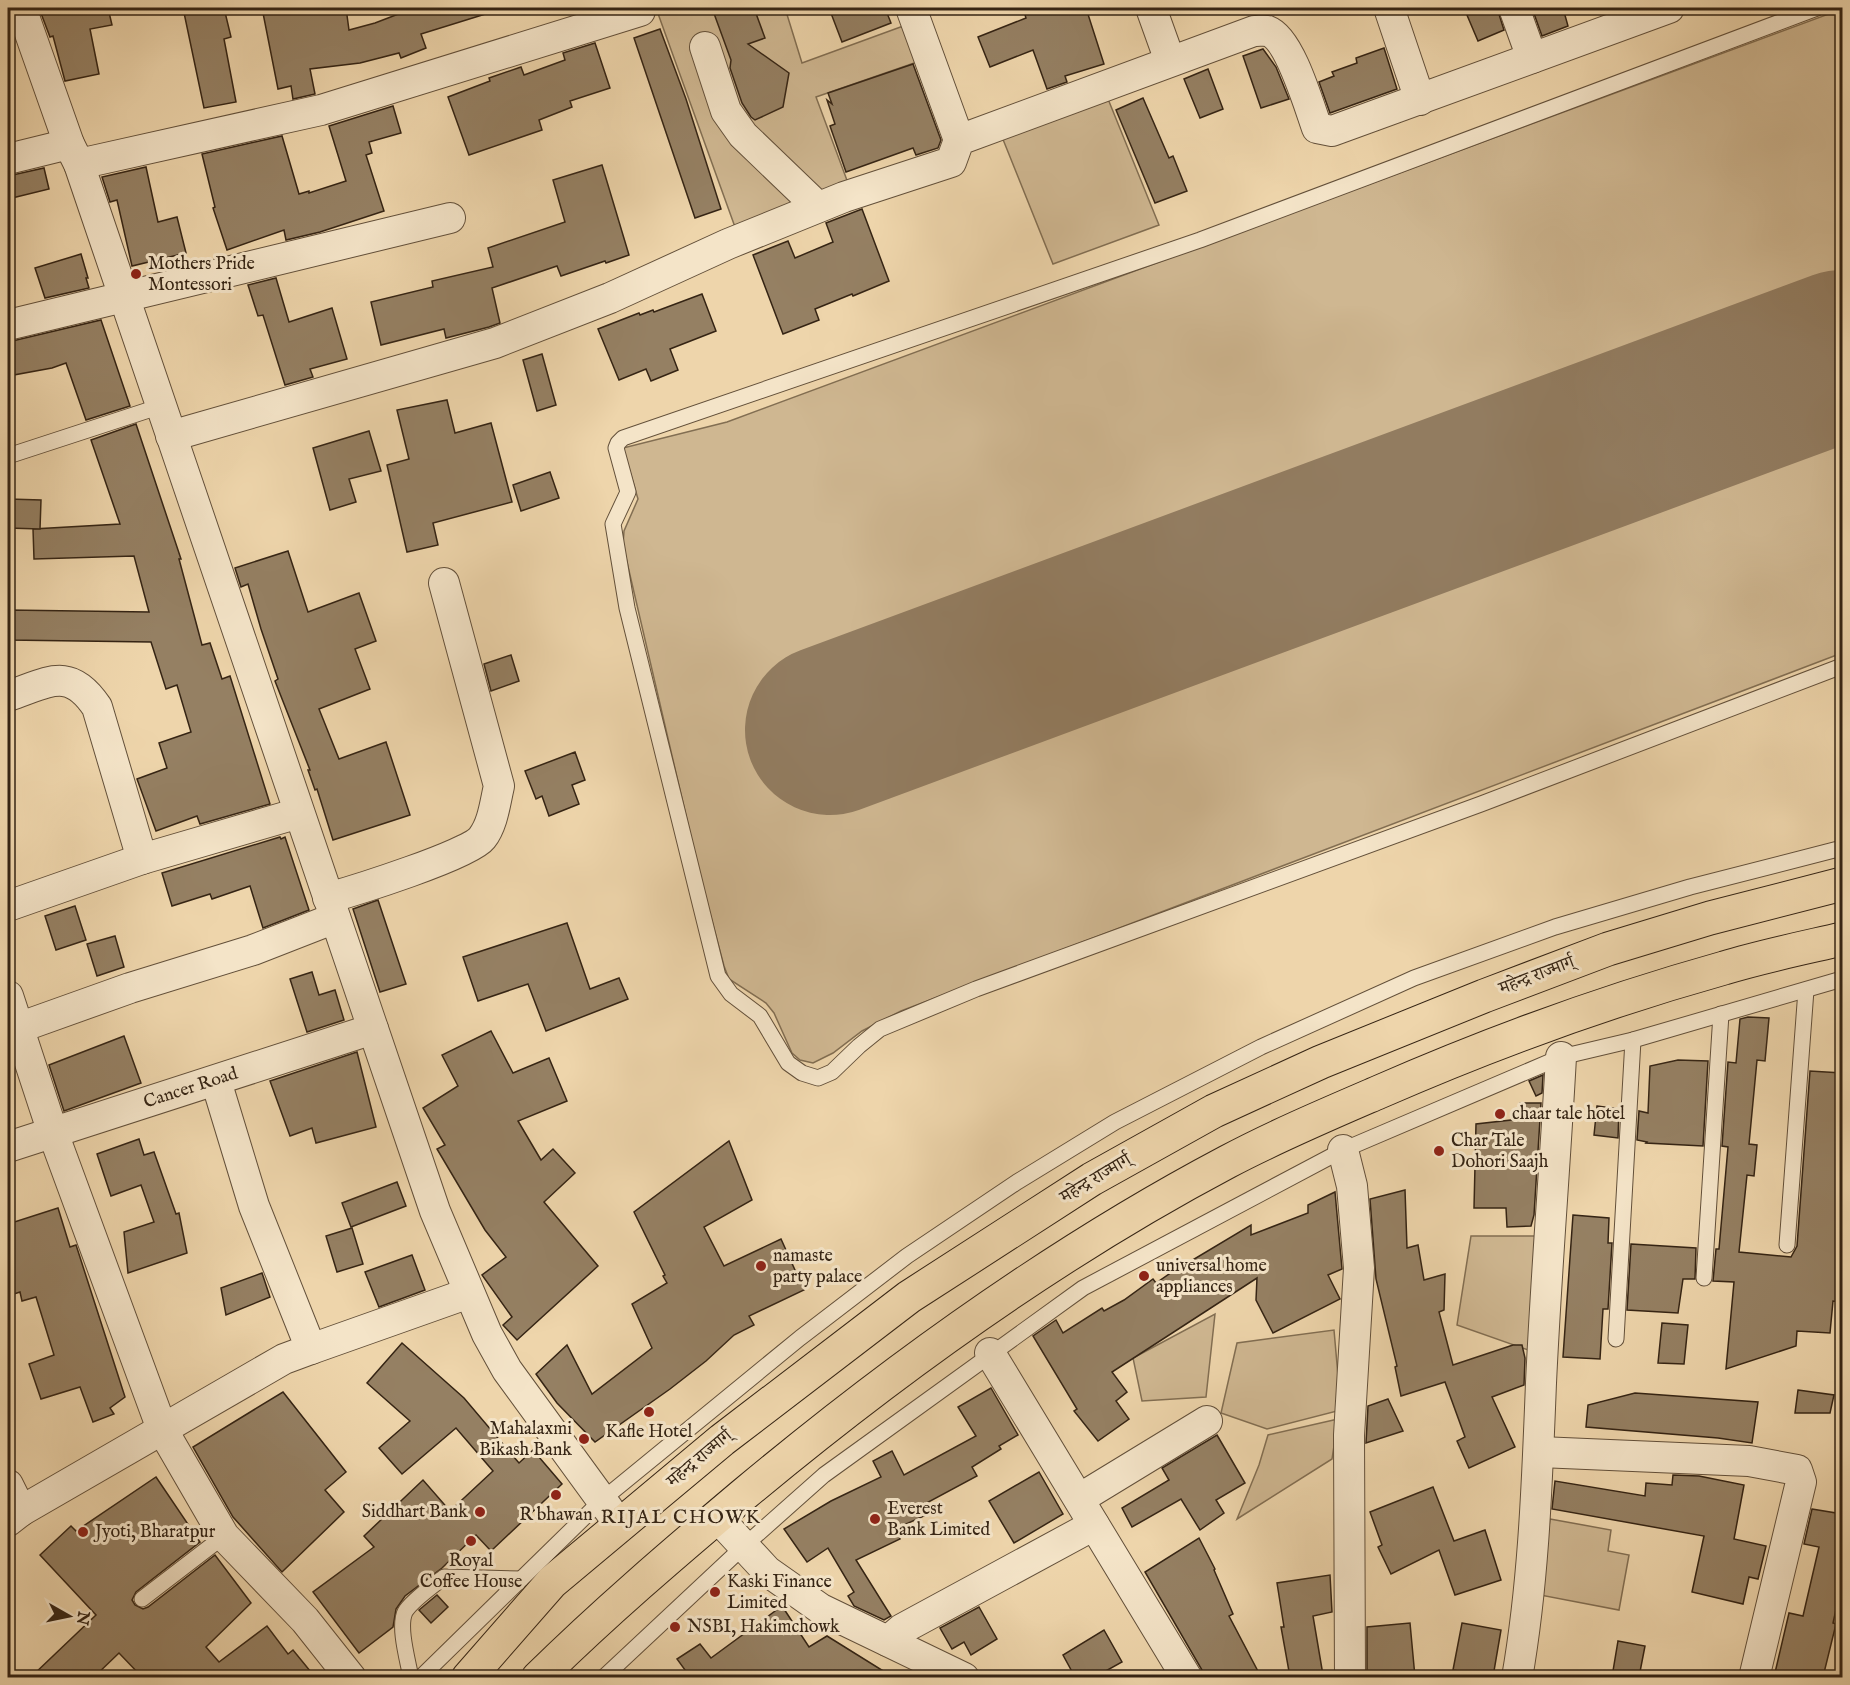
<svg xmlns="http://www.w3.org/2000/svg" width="1850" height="1685" font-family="'IM FELL English','Noto Serif Devanagari',serif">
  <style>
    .green { fill: #cfb791; stroke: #826e52; stroke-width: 1.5 }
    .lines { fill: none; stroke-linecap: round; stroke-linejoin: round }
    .runway { stroke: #927c60; stroke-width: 170 }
    .building { fill: #958063; stroke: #352414; stroke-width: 1.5 }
    .lane-casing { stroke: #63503a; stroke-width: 17 }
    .street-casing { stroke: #63503a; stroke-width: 32 }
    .highway-casing { stroke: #352414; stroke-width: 35 }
    .lane { stroke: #f4e4c8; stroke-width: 15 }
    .street { stroke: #f4e4c8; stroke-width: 30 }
    .highway { stroke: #eed5ab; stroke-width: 33 }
    .poi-dot { fill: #8f2418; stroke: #f4e4c8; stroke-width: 2 }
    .labels { text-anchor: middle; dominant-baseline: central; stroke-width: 6; stroke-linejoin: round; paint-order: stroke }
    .poi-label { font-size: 18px; fill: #352414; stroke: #f4e4c8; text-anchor: start }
    .street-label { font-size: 18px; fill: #352414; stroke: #f4e4c8 }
    .neighbourhood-label { font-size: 20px; letter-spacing: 1.5px; fill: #352414; stroke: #f4e4c8 }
  </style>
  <rect width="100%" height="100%" fill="#eed5ab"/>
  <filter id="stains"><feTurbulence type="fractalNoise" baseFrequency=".00333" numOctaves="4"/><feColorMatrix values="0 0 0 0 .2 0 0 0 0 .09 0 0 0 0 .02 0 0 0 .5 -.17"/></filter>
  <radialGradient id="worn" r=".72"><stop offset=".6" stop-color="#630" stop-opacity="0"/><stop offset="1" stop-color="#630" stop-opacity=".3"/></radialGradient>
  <g class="green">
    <polygon points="656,8 785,8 802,63 906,25 920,61 816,97 848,183 735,227"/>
    <polygon points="1842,9 1842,284 792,676 834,777 1842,403 1842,653 901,1011 862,1031 833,1053 813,1063 800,1060 792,1053 774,1013 766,1003 729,979 724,966 700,876 623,545 624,531 638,499 623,448 727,422"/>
    <polygon points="1106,94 1159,225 1053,264 1000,132"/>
    <polygon points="1471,1236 1539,1236 1534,1352 1457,1325"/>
    <polygon points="1215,1314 1206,1397 1142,1401 1133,1358"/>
    <polygon points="1334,1330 1341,1410 1267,1429 1221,1413 1237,1343"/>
    <polygon points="1338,1419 1332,1459 1237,1519 1259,1465 1268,1435"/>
    <polygon points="1550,1519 1611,1530 1608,1551 1629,1555 1619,1610 1540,1595"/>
  </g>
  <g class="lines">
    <polyline class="runway" points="830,730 1842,355"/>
  </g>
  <g class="building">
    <polygon points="39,8 108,8 112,25 90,29 99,74 65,81 53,36 50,37"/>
    <polygon points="183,8 224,8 231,37 224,39 236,102 204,108"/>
    <polygon points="262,8 346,8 349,30 375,23 414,8 491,8 492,12 421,34 426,48 401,58 399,53 360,63 310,69 315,94 293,99 291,86 278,89"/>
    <polygon points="712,8 754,8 765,38 748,44 789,73 783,107 755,120 751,117 742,103 730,68 731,60"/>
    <polygon points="829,8 885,8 891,23 842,42"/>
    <polygon points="1023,8 1086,8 1104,64 1065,76 1067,82 1047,89 1033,50 990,67 978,37 1026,18"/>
    <polygon points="1464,8 1497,8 1504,30 1478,41"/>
    <polygon points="1532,8 1563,8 1568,26 1542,36"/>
    <polygon points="660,29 686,99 721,209 695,218 634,38"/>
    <polygon points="595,43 610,88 570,101 572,107 539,120 542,130 469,155 448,97 490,81 489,78 521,67 524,75 565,60 563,53"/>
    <polygon points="1384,48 1397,89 1330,113 1319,82 1334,76 1332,72 1357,63 1356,58"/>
    <polygon points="1263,49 1276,67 1289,99 1261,108 1243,56"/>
    <polygon points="913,64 941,140 938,148 916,155 913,148 846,172 830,126 835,124 827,100 832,104 828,93"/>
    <polygon points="1208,69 1223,109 1200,118 1184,79"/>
    <polygon points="1143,98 1169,158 1173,156 1187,191 1155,203 1116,110"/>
    <polygon points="393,106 401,133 369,142 372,153 366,155 384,211 320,232 286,240 284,230 227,250 213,208 215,207 202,154 282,136 299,194 309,191 309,193 346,181 329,126"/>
    <polygon points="602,165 629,255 606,263 605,261 561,276 557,266 492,288 500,323 489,327 446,338 444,329 381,345 371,302 433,287 432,281 493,267 488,248 565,222 553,180"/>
    <polygon points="146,167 158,222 177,217 186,253 132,266 117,200 110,202 102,177"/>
    <polygon points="44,168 49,189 8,199 8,176"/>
    <polygon points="862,209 889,281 853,296 852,294 815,309 819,320 783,334 753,255 788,241 795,258 833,242 826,223"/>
    <polygon points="81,254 88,278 86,278 89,288 45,298 35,268"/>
    <polygon points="276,278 289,322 332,308 347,359 310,369 313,377 285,385 263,315 258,316 248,285"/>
    <polygon points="702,294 716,331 670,349 678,370 651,381 646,369 619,380 598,329 639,313 640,315 653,310 654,312"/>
    <polygon points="101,320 130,406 86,420 66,363 52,368 8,376 8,342"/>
    <polygon points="542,354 556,405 537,411 523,360"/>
    <polygon points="447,400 455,433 491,423 512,502 433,523 438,545 407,552 387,465 409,459 397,410"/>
    <polygon points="136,424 181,559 179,559 202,645 210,643 222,679 230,676 270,804 200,824 197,816 156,831 137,779 167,768 159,743 191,732 177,685 166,689 151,642 8,640 8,610 149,612 134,556 34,559 33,529 120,524 91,440"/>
    <polygon points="369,431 381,471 349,479 356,502 330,510 313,448"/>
    <polygon points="550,472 559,498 521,511 513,485"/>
    <polygon points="8,499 41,500 40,529 8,528"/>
    <polygon points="288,551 308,612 359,593 376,641 355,649 370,689 319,709 339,759 386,742 410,815 333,840 317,789 315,790 308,770 310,770 275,681 278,679 261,629 248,584 241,587 235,568"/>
    <polygon points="511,655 519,681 491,691 484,664"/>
    <polygon points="575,752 585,780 572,785 579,804 549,816 542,796 536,799 525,771"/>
    <polygon points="280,837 281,839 285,837 309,910 263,928 250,886 212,899 210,894 172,906 162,873"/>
    <polygon points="378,900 406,984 380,992 353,909"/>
    <polygon points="75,906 86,940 56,950 45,916"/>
    <polygon points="567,923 590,989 619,978 628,999 546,1031 528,984 478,1001 463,957"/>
    <polygon points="115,936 124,967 97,976 87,944"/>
    <polygon points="312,972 319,995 335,990 344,1020 307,1032 290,979"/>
    <polygon points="1748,1017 1769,1018 1765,1061 1757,1060 1749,1144 1757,1145 1754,1176 1747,1175 1739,1252 1791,1257 1797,1246 1810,1071 1842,1073 1842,1302 1833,1301 1830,1333 1797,1331 1796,1346 1726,1369 1734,1282 1713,1281 1716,1249 1719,1249 1728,1147 1722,1146 1728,1062 1736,1063 1740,1019"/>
    <polygon points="491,1031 513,1073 549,1058 567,1101 518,1121 541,1160 553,1149 575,1173 544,1202 598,1266 517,1340 503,1325 512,1317 482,1275 506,1257 485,1230 437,1149 445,1145 423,1108 458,1086 442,1055"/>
    <polygon points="124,1036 141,1083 64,1111 49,1065"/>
    <polygon points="357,1052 376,1127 316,1143 312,1128 290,1136 270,1081"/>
    <polygon points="1678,1060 1708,1061 1703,1146 1646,1143 1647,1142 1637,1140 1639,1111 1648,1113 1650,1066"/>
    <polygon points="1543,1075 1542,1093 1536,1096 1529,1081"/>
    <polygon points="1520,1103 1541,1103 1534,1215 1531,1226 1507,1227 1506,1208 1474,1208 1476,1124 1520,1119"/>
    <polygon points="1597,1106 1619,1109 1618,1138 1594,1135"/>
    <polygon points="139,1139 144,1155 154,1152 176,1214 179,1213 187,1253 128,1273 124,1232 154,1222 141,1185 111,1196 97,1154"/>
    <polygon points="729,1141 752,1200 704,1227 724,1266 781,1239 804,1290 749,1316 754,1325 734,1335 706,1361 670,1389 595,1442 557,1403 536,1374 567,1345 592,1394 652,1348 632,1304 667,1283 663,1276 665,1275 634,1212"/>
    <polygon points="397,1182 406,1206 351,1227 342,1203"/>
    <polygon points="1405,1190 1407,1248 1418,1245 1424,1280 1445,1274 1444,1310 1439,1312 1453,1365 1513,1345 1522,1345 1525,1358 1524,1385 1492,1397 1515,1447 1469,1468 1457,1441 1465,1437 1445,1382 1401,1396 1395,1367 1397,1366 1376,1279 1370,1199"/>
    <polygon points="1335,1192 1342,1269 1328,1275 1340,1299 1273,1333 1256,1300 1257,1278 1112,1372 1127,1392 1116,1401 1129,1419 1098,1441 1074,1411 1077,1409 1033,1336 1056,1320 1063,1333 1102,1308 1104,1311 1124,1300 1153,1279 1156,1283 1185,1263 1186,1264 1251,1225 1251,1235 1308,1213 1308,1205"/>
    <polygon points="58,1208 70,1247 76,1245 77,1248 125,1397 110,1408 114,1414 93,1422 80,1387 41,1399 29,1364 54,1355 36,1297 22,1301 20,1292 8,1296 8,1224"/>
    <polygon points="1573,1215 1609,1218 1608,1243 1612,1243 1608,1309 1603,1309 1600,1359 1563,1357"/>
    <polygon points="352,1228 363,1264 337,1272 326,1236"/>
    <polygon points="1631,1244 1696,1248 1695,1279 1683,1279 1678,1313 1627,1310"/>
    <polygon points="412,1255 425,1290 379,1307 365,1272"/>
    <polygon points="262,1273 270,1297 226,1315 221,1288"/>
    <polygon points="1662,1323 1688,1325 1684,1364 1658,1363"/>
    <polygon points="402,1343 464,1398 519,1463 533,1450 562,1484 491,1551 476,1535 442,1568 405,1596 396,1609 393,1627 359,1653 313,1592 374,1547 364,1536 423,1480 450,1511 493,1471 456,1428 402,1474 379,1448 410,1421 367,1383"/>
    <polygon points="991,1388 1018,1435 999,1446 1001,1449 972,1467 977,1476 919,1507 924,1516 895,1529 900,1539 856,1560 891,1616 884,1620 854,1606 848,1596 854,1592 828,1548 807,1562 784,1529 831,1501 881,1477 873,1461 892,1451 904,1475 976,1436 958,1407"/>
    <polygon points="1798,1390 1834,1395 1830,1413 1795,1413"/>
    <polygon points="283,1392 346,1472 325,1490 344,1512 282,1572 233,1517 193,1447"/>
    <polygon points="1635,1393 1758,1402 1752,1443 1718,1438 1586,1427 1588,1405"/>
    <polygon points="1388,1399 1403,1431 1366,1443 1368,1406"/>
    <polygon points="1217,1435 1245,1483 1216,1500 1224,1513 1200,1530 1181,1499 1132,1527 1122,1508 1169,1480 1162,1468"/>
    <polygon points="1039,1472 1063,1514 1014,1543 989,1501"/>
    <polygon points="1673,1475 1699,1476 1744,1485 1734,1539 1766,1546 1758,1579 1749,1577 1743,1604 1692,1592 1704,1536 1552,1509 1555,1481 1645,1496 1646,1483 1672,1485"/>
    <polygon points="156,1477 200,1542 136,1592 132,1600 135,1605 143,1609 148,1607 215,1555 251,1603 206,1647 219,1662 267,1626 288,1654 293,1650 315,1677 142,1677 119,1653 94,1677 31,1677 96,1615 40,1555 71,1526 76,1531"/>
    <polygon points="1433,1487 1454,1541 1485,1530 1501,1580 1455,1595 1439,1550 1391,1574 1378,1547 1382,1545 1370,1512"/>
    <polygon points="1812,1509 1842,1514 1842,1583 1833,1623 1836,1624 1823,1677 1774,1677 1789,1613 1803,1616 1819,1547 1804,1544"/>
    <polygon points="1199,1538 1215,1569 1214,1570 1233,1614 1229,1616 1261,1677 1206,1677 1145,1572"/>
    <polygon points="1330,1575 1332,1612 1313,1616 1323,1675 1290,1677 1281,1627 1284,1627 1277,1583"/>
    <polygon points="437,1595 448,1607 431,1623 419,1610"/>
    <polygon points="782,1606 809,1647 827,1636 893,1677 683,1677 688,1674 677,1659 700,1644 711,1658"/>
    <polygon points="979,1607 997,1639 971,1655 964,1642 952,1649 940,1628"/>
    <polygon points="1410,1623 1415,1677 1367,1677 1367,1627"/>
    <polygon points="1462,1623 1501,1630 1493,1677 1453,1670"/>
    <polygon points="1104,1630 1122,1662 1095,1677 1075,1677 1063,1655"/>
    <polygon points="1618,1641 1645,1646 1639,1677 1612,1677"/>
  </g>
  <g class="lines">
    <defs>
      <g id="lane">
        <polyline points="1817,8 1200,240 623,438 618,443 616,448 628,492 613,524 627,608 718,976 731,994 760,1016 788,1063 802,1073 818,1078 832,1072 859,1046 880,1029 976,989 1481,804 1842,666"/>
        <polyline points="8,456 161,406"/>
        <polyline points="1787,1245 1806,990"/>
        <polyline points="1704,1278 1721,1014"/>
        <polyline points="1616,1339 1633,1040"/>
        <polyline points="142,1599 224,1536"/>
        <path d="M 411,1678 C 408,1661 398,1627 405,1612 C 411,1601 434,1585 444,1577 L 521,1579"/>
        <polyline points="420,1678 602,1500 800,1338 907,1256 1017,1182 1115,1122 1261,1047 1414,978 1555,927 1690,887 1842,848"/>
        <polyline points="603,1678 743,1547 824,1475 1083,1288 1343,1150 1561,1057 1633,1040 1842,979"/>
      </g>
      <g id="street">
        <polyline points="21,8 69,144 79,164 435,1211 487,1334 507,1370 620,1525"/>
        <polyline points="911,8 959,140"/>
        <polyline points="1151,8 1170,61"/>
        <polyline points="1389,8 1420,100"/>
        <polyline points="1514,8 1532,58"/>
        <polyline points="705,47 726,111 743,135 818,207"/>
        <polyline points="8,159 69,144"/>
        <polyline points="79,164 321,110 640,11"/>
        <polyline points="8,325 450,218"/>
        <path d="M 171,436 L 495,343 L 610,298 L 728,244 L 844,197 L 951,162 L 959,140 L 1254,31 C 1259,31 1265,30 1268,31 C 1290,39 1309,106 1317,128 L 1332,131 L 1669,8"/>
        <path d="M 8,696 C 48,683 69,665 97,707 L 142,859"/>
        <path d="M 328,898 C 353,891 469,855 482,838 C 493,824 495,803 499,786 L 444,583"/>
        <polyline points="8,906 142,859 299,813"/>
        <polyline points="8,996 53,1133 162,1429 224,1536 305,1620 351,1678"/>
        <polyline points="18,1028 130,988 253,950 335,918"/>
        <path id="s1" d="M 8,1147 L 373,1029"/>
        <polyline points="1343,1150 1352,1186 1359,1268 1349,1435 1350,1678"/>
        <polyline points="311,1349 469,1293"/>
        <polyline points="990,1353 1187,1678"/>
        <polyline points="1540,1452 1749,1461 1797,1470 1801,1482 1754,1678"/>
        <polyline points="8,1485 21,1511"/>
        <polyline points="1079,1499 1207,1421"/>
        <polyline points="717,1517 767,1571 821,1609 964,1678"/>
        <polyline points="8,1521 21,1511 284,1359 311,1349 254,1206 216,1081"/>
        <polyline points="888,1641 902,1629 1094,1525"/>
        <path d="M 1517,1678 C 1534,1580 1537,1482 1541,1383 C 1546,1275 1555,1166 1561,1057"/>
      </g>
      <g id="highway">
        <polyline points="468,1678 552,1582 722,1440 909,1297 1092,1179 1214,1111 1321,1062 1484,996 1608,949 1710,918 1842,884"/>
        <path d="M 538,1678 C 604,1613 673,1554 743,1495 C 894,1369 1053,1254 1227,1162 C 1276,1136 1328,1114 1379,1092 C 1491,1043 1606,1001 1724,968 C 1763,956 1803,948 1842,939"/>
      </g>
    </defs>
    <use href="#lane" class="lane-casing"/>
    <use href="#street" class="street-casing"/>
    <use href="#highway" class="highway-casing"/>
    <use href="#lane" class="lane"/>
    <use href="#street" class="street"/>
    <use href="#highway" class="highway"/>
  </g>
  <g class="poi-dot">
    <circle cx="136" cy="274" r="6"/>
    <circle cx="1500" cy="1114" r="6"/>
    <circle cx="1439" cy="1151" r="6"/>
    <circle cx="761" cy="1266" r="6"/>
    <circle cx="1144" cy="1276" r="6"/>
    <circle cx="649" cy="1412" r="6"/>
    <circle cx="584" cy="1439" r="6"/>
    <circle cx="556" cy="1495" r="6"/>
    <circle cx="480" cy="1512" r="6"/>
    <circle cx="875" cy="1519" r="6"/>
    <circle cx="83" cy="1532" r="6"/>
    <circle cx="471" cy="1541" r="6"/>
    <circle cx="715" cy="1592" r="6"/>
    <circle cx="675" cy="1627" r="6"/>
  </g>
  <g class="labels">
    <g class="poi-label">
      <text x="148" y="264">Mothers Pride<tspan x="148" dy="21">Montessori</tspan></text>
      <text x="1512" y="1114">chaar tale hotel</text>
      <text x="1451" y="1141">Char Tale<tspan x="1451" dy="21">Dohori Saajh</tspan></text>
      <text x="773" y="1256">namaste<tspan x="773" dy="21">party palace</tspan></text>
      <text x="1156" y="1266">universal home<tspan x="1156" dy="21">appliances</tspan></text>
      <text x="572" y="1429" text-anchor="end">Mahalaxmi<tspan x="572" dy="21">Bikash Bank</tspan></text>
      <text x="649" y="1432" text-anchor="middle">Kafle Hotel</text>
      <text x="887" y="1509">Everest<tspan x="887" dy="21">Bank Limited</tspan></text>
      <text x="468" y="1512" text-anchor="end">Siddhart Bank</text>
      <text x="556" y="1515" text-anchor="middle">R bhawan</text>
      <text x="95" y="1532">Jyoti, Bharatpur</text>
      <text x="471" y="1561" text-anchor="middle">Royal<tspan x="471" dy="21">Coffee House</tspan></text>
      <text x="727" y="1582">Kaski Finance<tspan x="727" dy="21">Limited</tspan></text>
      <text x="687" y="1627">NSBI, Hakimchowk</text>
    </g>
    <g class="street-label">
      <text transform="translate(1537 976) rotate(-21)">महेन्द्र राज्मार्ग्</text>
      <text stroke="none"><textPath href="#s1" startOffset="192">Cancer Road</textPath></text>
      <text transform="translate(1096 1179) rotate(-31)">महेन्द्र राज्मार्ग्</text>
      <text transform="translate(700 1459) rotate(-40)">महेन्द्र राज्मार्ग्</text>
    </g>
    <g class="neighbourhood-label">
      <text x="681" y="1517">RIJAL CHOWK</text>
    </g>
  </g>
  <rect width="1850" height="1685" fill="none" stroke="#eed5ab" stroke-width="30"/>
  <rect x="9" y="9" width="1832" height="1667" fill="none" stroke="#352414" stroke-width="3"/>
  <rect x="15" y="15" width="1820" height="1655" fill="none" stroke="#352414" stroke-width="1.5"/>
  <g transform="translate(69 1616) rotate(99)" stroke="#f4e4c8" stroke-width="4.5" paint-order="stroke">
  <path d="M0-4.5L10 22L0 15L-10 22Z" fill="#352414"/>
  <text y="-9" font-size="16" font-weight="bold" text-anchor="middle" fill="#352414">N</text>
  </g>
  <rect width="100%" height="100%" filter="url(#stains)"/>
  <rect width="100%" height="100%" fill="url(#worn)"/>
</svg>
